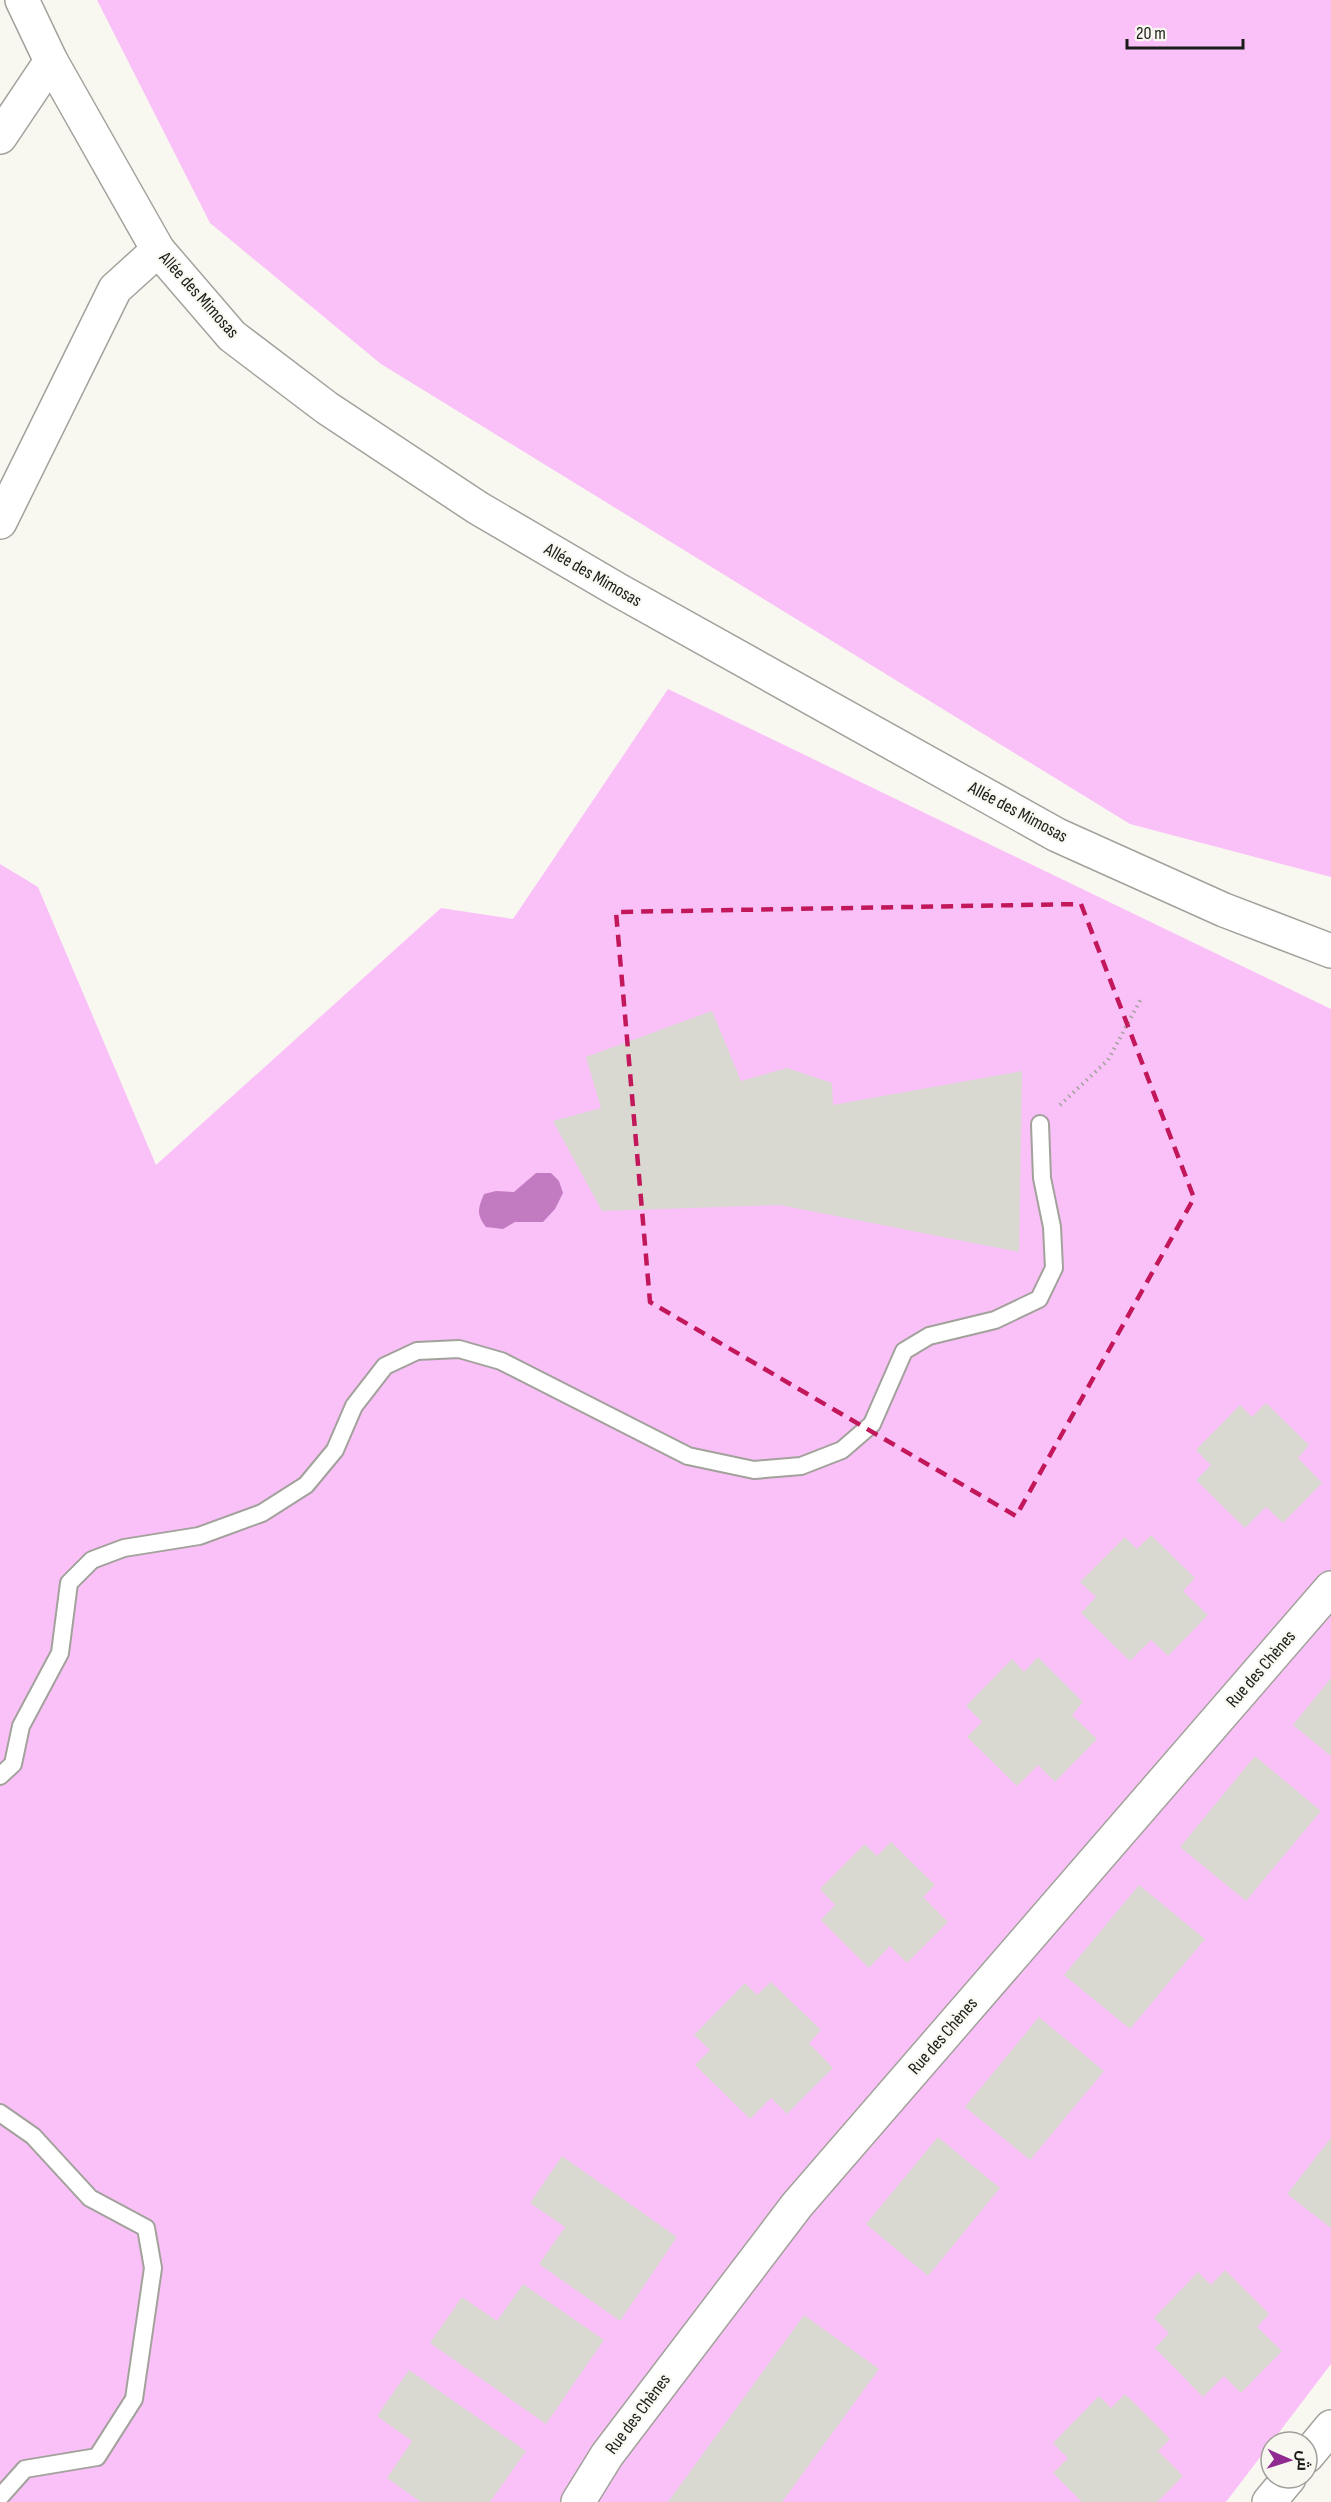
<svg xmlns="http://www.w3.org/2000/svg" width="1331" height="2502" font-family="'Sofia Sans Condensed',Cairo,sans-serif">
  <style>
    .green { fill: #fac1f8 }
    .water { fill: #c27ac0 }
    .building { fill: #d9d9d2 }
    .lines { fill: none; stroke-linecap: round; stroke-linejoin: round }
    .service-casing { stroke: #a2a19b; stroke-width: 20 }
    .minor-casing { stroke: #a2a19b; stroke-width: 36 }
    .path { stroke: #a3a39e; stroke-width: 4; stroke-dasharray: 1.5 4.5; stroke-linecap: butt }
    .service { stroke: #fff; stroke-width: 16 }
    .minor { stroke: #fff; stroke-width: 33 }
    .marked { fill: none; stroke: #c2185b; stroke-width: 4.5; stroke-dasharray: 12 8; stroke-linejoin: round }
    .labels { text-anchor: middle; dominant-baseline: central; stroke-width: 4.5; stroke-linejoin: round; paint-order: stroke }
    .street-label { font-size: 18px; fill: #1b1b18; stroke: #f8f8f1 }
  </style>
  <rect width="100%" height="100%" fill="#f8f8f1"/>
  <g class="green">
    <polygon points="97,0 1331,0 1331,877 1130,824 381,364 210,223"/>
    <polygon points="668,689 1331,1009 1331,2364 1226,2502 0,2502 0,864 38,887 156,1165 441,908 513,919"/>
  </g>
  <path class="water" d="M 536,1173 L 551,1173 L 559,1181 L 563,1193 L 555,1209 L 543,1222 L 515,1222 L 503,1229 L 486,1227 C 476,1214 478,1208 484,1194 L 496,1191 L 514,1192 Z"/>
  <g class="building">
    <polygon points="712,1011 741,1081 787,1068 832,1083 833,1105 1022,1071 1019,1252 780,1205 602,1211 553,1121 601,1108 586,1057"/>
    <polygon points="1266,1403 1309,1445 1298,1458 1322,1483 1283,1523 1266,1507 1245,1528 1196,1480 1211,1465 1196,1450 1240,1405 1252,1417"/>
    <polygon points="1151,1535 1195,1578 1183,1591 1208,1615 1168,1656 1151,1640 1130,1661 1081,1613 1096,1597 1080,1582 1125,1537 1137,1549"/>
    <polygon points="1038,1657 1083,1702 1072,1715 1097,1739 1055,1782 1038,1765 1017,1786 967,1737 982,1722 966,1706 1012,1659 1024,1672"/>
    <polygon points="1331,1678 1331,1756 1293,1725"/>
    <polygon points="1255,1756 1321,1811 1246,1901 1180,1847"/>
    <polygon points="891,1842 935,1885 923,1897 948,1922 907,1963 890,1946 869,1968 821,1920 835,1905 820,1889 865,1844 877,1856"/>
    <polygon points="1139,1885 1205,1939 1130,2029 1064,1975"/>
    <polygon points="771,1982 821,2030 809,2043 833,2068 787,2114 771,2098 750,2119 695,2065 710,2050 694,2035 745,1983 757,1995"/>
    <polygon points="1039,2017 1104,2071 1030,2160 965,2107"/>
    <polygon points="938,2137 1000,2188 928,2276 866,2224"/>
    <polygon points="1331,2138 1331,2228 1287,2194"/>
    <polygon points="562,2156 677,2237 620,2321 539,2264 565,2227 530,2203"/>
    <polygon points="1225,2270 1269,2314 1257,2327 1282,2351 1241,2393 1224,2376 1203,2397 1155,2348 1169,2333 1154,2318 1198,2272 1211,2285"/>
    <polygon points="523,2284 604,2340 546,2424 430,2343 462,2297 497,2321"/>
    <polygon points="804,2315 879,2369 782,2502 668,2502"/>
    <polygon points="409,2370 526,2451 490,2502 421,2502 387,2478 412,2441 377,2416"/>
    <polygon points="1125,2394 1170,2439 1158,2451 1183,2476 1157,2502 1082,2502 1053,2473 1068,2458 1053,2443 1099,2396 1111,2408"/>
  </g>
  <g class="lines">
    <defs>
      <g id="service">
        <polyline points="0,1776 13,1764 21,1726 60,1653 69,1583 92,1560 124,1548 199,1536 262,1513 306,1485 335,1450 354,1406 385,1366 417,1351 459,1349 501,1361 688,1456 754,1470 801,1466 842,1450 872,1424 904,1351 929,1336 995,1320 1039,1299 1054,1268 1052,1227 1042,1178 1040,1124"/>
        <polyline points="0,2113 33,2136 90,2198 146,2228 153,2268 134,2399 97,2457 25,2469 0,2497"/>
      </g>
      <g id="minor">
        <polyline points="22,0 51,61 158,250 232,336 327,408 478,508 618,590 1057,835 1224,910 1331,951"/>
        <polyline points="0,137 51,61"/>
        <polyline points="0,522 115,289 158,250"/>
        <polyline points="1307,2456 1331,2427"/>
        <polyline points="578,2502 607,2455 797,2205 1331,1588"/>
        <polyline points="1269,2502 1289,2478"/>
      </g>
    </defs>
    <use href="#service" class="service-casing"/>
    <use href="#minor" class="minor-casing"/>
    <polyline class="path" points="1060,1105 1108,1060 1142,997"/>
    <use href="#service" class="service"/>
    <use href="#minor" class="minor"/>
  </g>
  <path class="marked" d="M 1081,904 L 1194,1198 L 1016,1516 L 650,1302 L 616,912 Z"/>
  <g class="labels">
    <g class="street-label">
      <text transform="translate(199 295) rotate(48)">Allée des Mimosas</text>
      <text transform="translate(593 575) rotate(30)">Allée des Mimosas</text>
      <text transform="translate(1018 812) rotate(28)">Allée des Mimosas</text>
      <text transform="translate(1261 1669) rotate(-49)">Rue des Chènes</text>
      <text transform="translate(943 2036) rotate(-49)">Rue des Chènes</text>
      <text transform="translate(638 2414) rotate(-53)">Rue des Chènes</text>
    </g>
  </g>
  <g transform="translate(1289 2460) rotate(93)"><circle r="28" fill="#f8f8f1" stroke="#a0a09a" stroke-width="1.5"/>
  <path d="M0-4.5L10 22L0 15L-10 22Z" fill="#8f2a90"/>
  <text y="-9" font-size="16" font-weight="bold" text-anchor="middle" fill="#1b1b18">ش</text>
  </g>
  <path d="M1127 39v9h116v-9" fill="none" stroke="#1b1b18" stroke-width="3"/>
  <text x="1136" y="39" font-size="18" fill="#1b1b18" stroke="#f8f8f1" stroke-width="4.5" paint-order="stroke">20 m</text>
</svg>
